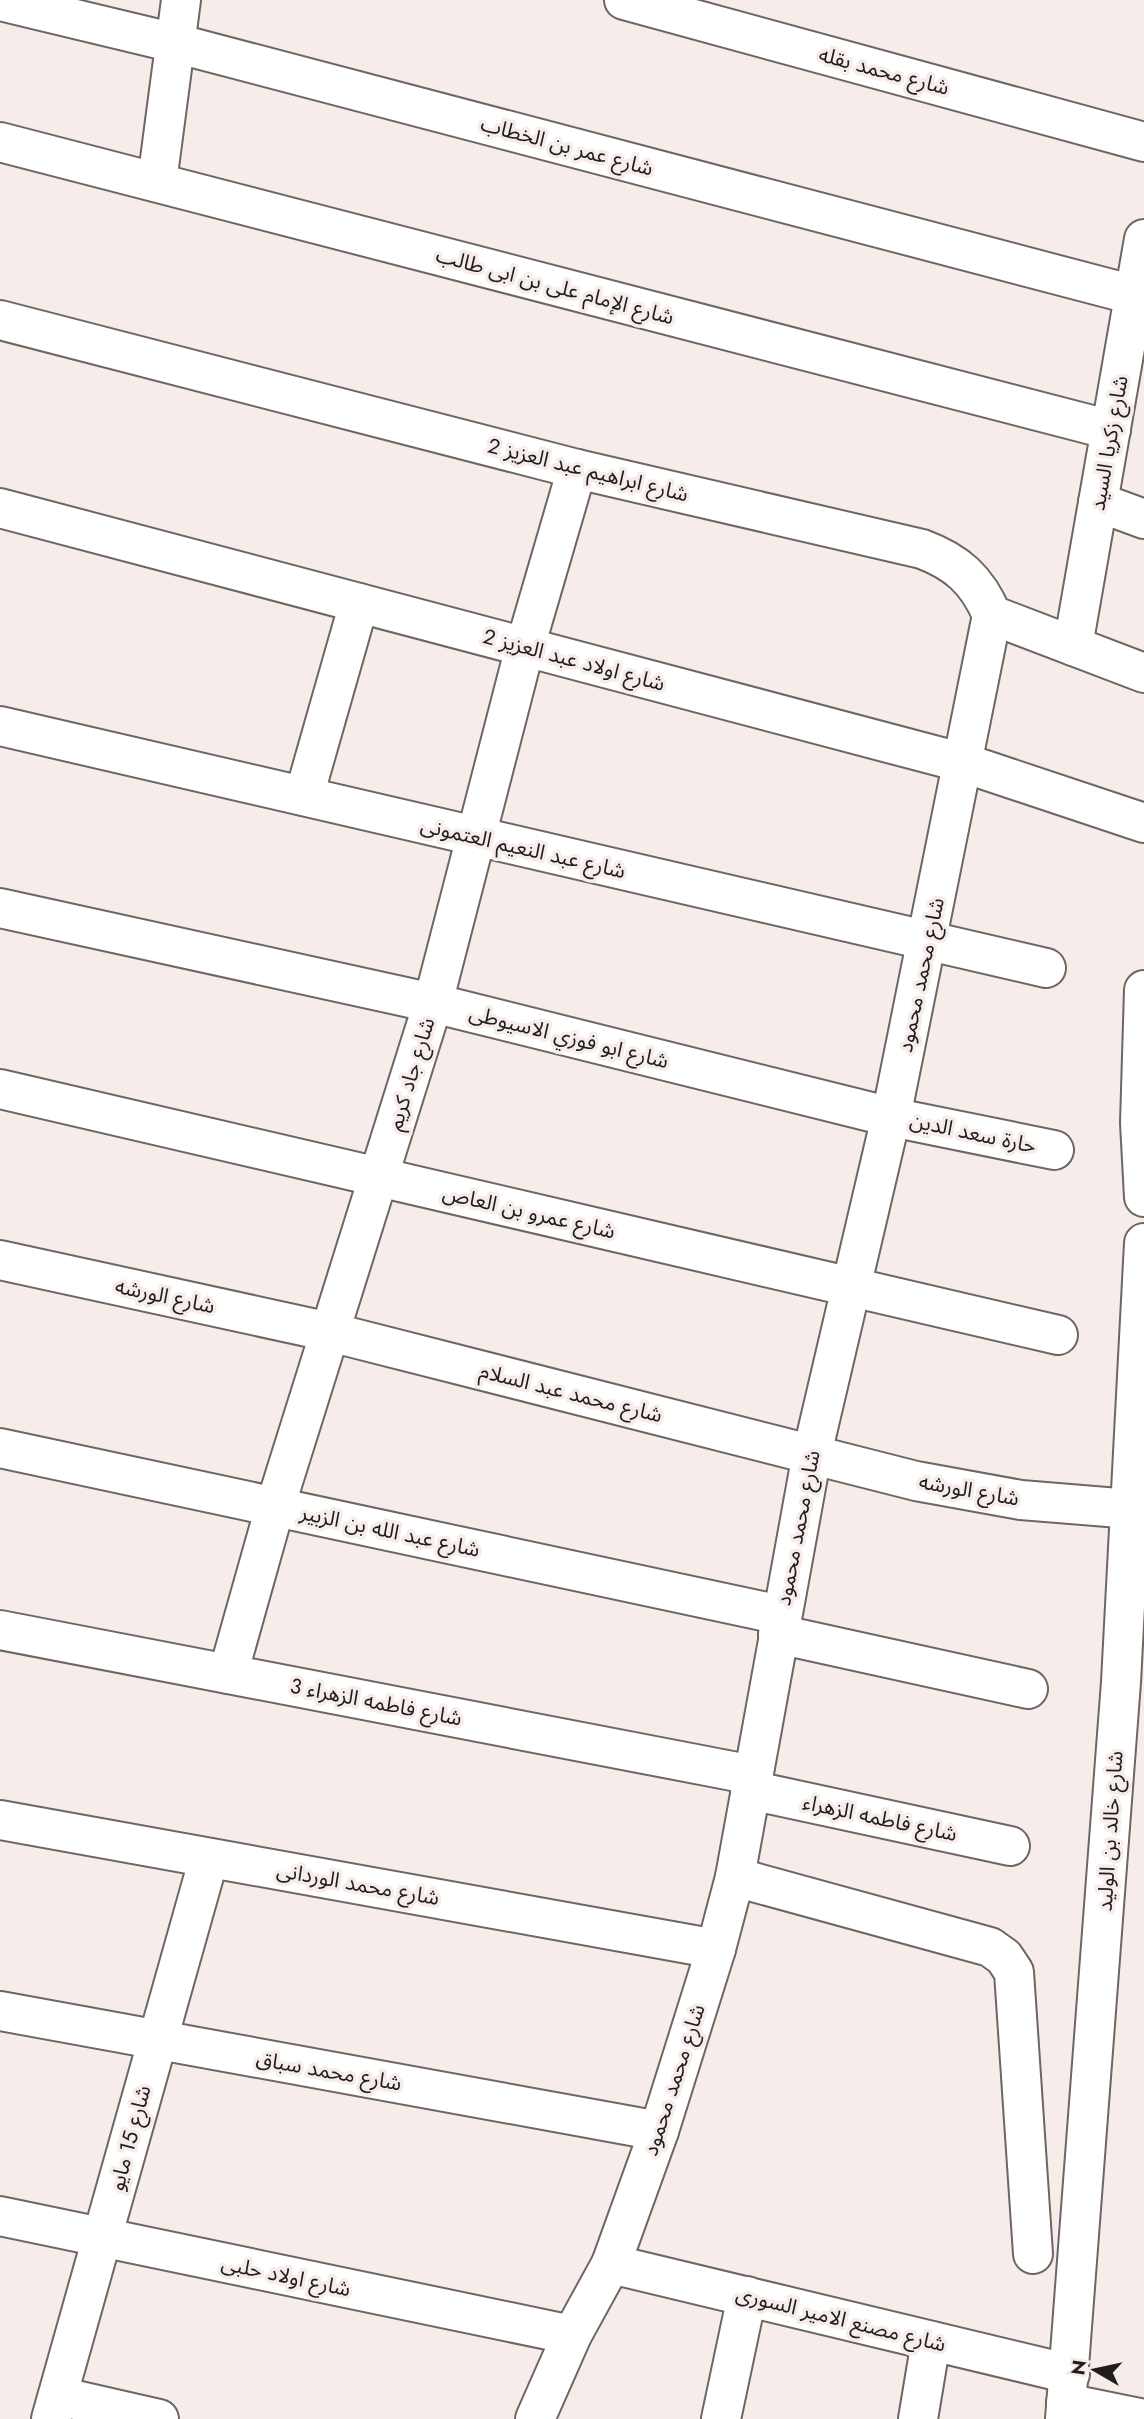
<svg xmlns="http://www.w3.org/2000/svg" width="1144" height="2419" font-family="Jost,'Noto Sans Arabic',sans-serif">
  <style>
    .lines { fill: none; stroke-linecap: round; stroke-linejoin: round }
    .minor-casing { stroke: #6e6663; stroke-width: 42 }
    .minor { stroke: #fff; stroke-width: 38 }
    .labels { text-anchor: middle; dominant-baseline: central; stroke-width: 7; stroke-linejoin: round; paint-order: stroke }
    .street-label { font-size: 21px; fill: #201d1c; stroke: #f6edea }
  </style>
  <rect width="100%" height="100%" fill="#f6edea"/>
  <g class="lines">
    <defs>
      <g id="minor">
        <polyline points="624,0 1144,142"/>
        <polyline points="0,1 175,43 1134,295"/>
        <polyline points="0,142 1111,430"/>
        <polyline points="157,182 181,0"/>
        <path d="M 0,320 L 577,469 L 922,549 C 957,562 977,580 992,615 L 1144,673"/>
        <polyline points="1098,502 1144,519"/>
        <polyline points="0,508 964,763 1144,823"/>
        <polyline points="1073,646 1144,239"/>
        <polyline points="0,726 1046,968"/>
        <polyline points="304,796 359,603"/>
        <polyline points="0,908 433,1003 891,1117 1054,1150"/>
        <polyline points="1144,990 1140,1123 1144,1197"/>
        <polyline points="0,1089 1058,1335"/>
        <polyline points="0,1260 330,1332 916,1481 1021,1500 1144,1510"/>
        <polyline points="0,1448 781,1615"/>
        <polyline points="0,1630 753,1775"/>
        <polyline points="778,1634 1028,1689"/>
        <polyline points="228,1674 275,1507 433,1003 525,647 577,469"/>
        <polyline points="750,1790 1010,1846"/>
        <polyline points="0,1820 716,1949"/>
        <polyline points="735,1877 990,1947 1004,1957 1014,1972 1033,2254"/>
        <polyline points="0,2011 659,2131"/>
        <polyline points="0,2216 572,2335"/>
        <polyline points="611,2264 1070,2374"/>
        <polyline points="58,2396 159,2419"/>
        <polyline points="1066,2403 1144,2419"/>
        <polyline points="51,2419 209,1858"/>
        <polyline points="535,2419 572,2335 611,2264 659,2131 716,1949 735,1877 812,1454 891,1117 992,615"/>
        <polyline points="721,2419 747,2296"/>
        <polyline points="918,2419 931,2341"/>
        <polyline points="1065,2419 1121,1682 1144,1243"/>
      </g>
    </defs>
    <use href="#minor" class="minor-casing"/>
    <use href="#minor" class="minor"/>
  </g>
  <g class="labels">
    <g class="street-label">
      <text transform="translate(884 71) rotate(15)">شارع محمد بقله</text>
      <text transform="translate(567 146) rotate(15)">شارع عمر بن الخطاب</text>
      <text transform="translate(555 286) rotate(15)">شارع الإمام على بن ابى طالب</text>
      <text transform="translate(1109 443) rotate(-80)">شارع زكريا السيد</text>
      <text transform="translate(588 470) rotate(14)">شارع ابراهيم عبد العزيز 2</text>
      <text transform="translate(574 660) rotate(15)">شارع اولاد عبد العزيز 2</text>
      <text transform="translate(523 848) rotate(13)">شارع عبد النعيم العتمونى</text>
      <text transform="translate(921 975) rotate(-78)">شارع محمد محمود</text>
      <text transform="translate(569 1037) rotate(14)">شارع ابو فوزي الاسيوطى</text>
      <text transform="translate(411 1074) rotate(-73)">شارع جاد كريم</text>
      <text transform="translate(973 1133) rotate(12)">حارة سعد الدين</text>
      <text transform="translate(529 1212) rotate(13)">شارع عمرو بن العاص</text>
      <text transform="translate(165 1296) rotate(12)">شارع الورشه</text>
      <text transform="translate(571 1393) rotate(14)">شارع محمد عبد السلام</text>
      <text transform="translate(969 1490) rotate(10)">شارع الورشه</text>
      <text transform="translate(798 1528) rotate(-79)">شارع محمد محمود</text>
      <text transform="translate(390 1531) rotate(12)">شارع عبد الله بن الزبير</text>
      <text transform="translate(376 1702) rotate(11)">شارع فاطمه الزهراء 3</text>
      <text transform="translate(880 1818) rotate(12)">شارع فاطمه الزهراء</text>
      <text transform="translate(1110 1831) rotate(-86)">شارع خالد بن الوليد</text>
      <text transform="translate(358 1884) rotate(10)">شارع محمد الوردانى</text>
      <text transform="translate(329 2071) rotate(10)">شارع محمد سباق</text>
      <text transform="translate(674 2080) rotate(-72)">شارع محمد محمود</text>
      <text transform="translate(130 2138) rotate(-75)">شارع 15 مايو</text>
      <text transform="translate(286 2276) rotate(12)">شارع اولاد حلبى</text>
      <text transform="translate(841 2319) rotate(14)">شارع مصنع الامير السورى</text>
    </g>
  </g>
  <g transform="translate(1095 2370) rotate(279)" stroke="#f6edea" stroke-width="5" paint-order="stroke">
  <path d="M0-5L12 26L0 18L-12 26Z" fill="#201d1c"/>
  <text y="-10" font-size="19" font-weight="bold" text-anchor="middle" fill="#201d1c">N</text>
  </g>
</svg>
